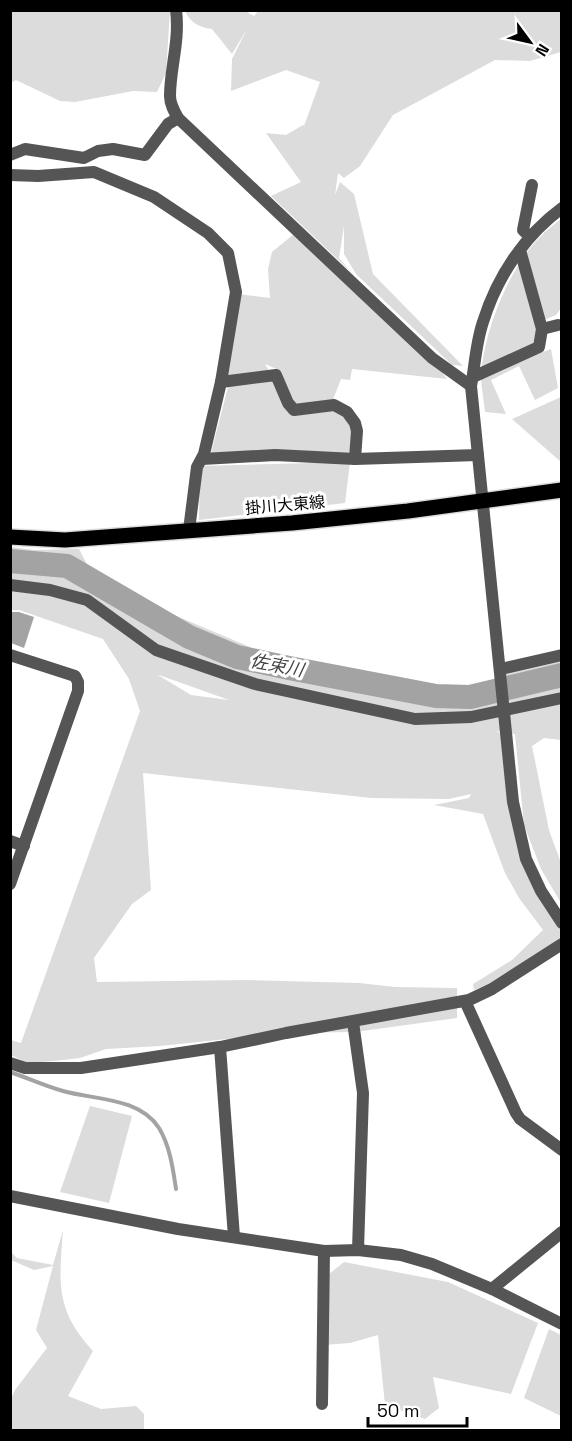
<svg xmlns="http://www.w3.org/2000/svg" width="572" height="1441" font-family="'Space Grotesk','Noto Sans JP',sans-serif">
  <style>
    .green { fill: #dcdcdc; fill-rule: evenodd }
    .water { fill: #a3a3a3 }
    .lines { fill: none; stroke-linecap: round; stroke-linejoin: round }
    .stream { stroke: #a3a3a3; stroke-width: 4 }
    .river { stroke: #a3a3a3; stroke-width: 24 }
    .primary-casing { stroke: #dbdbdb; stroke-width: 18 }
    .minor { stroke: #555; stroke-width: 12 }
    .tertiary { stroke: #555; stroke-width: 12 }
    .primary { stroke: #000; stroke-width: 15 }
    .labels { text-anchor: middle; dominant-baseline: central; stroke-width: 6; stroke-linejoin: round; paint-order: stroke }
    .street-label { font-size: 16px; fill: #000; stroke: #fff }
    .water-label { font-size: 18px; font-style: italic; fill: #444; stroke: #fff }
  </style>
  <rect width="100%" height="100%" fill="#fff"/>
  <g class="green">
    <path d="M 259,10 L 561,11 L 561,52 L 530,61 L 495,60 L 393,115 L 360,166 L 344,178 L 338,173 L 335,195 L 340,182 L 354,194 L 373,274 L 463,366 L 452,365 L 356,274 L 344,254 L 344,226 L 339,258 L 351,272 L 271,196 L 301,182 L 266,133 L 286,135 L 303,125 L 304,126 L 320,82 L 286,70 L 231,91 L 232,59 L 247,29 L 232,54 L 212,29 C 198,27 191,23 185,11 L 245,11 L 254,16 Z"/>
    <polygon points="11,11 170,11 166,73 157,92 133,91 75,102 60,101 16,80 11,83"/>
    <path d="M 561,219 L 561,308 L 556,315 L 539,322 L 538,354 L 551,349 L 558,388 L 535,400 L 519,366 L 491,380 L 506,414 L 485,412 C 484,400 481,387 481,375 C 484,331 509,268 540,237 C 546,230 554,225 561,219 Z"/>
    <polygon points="294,234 432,358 447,379 352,369 350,380 341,379 331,405 354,424 352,456 211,453 229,383 276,375 292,405 281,371 265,364 271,374 226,378 238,294 270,298 268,269 272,252"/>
    <polygon points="561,397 561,462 512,419"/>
    <polygon points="350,462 345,503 199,520 200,466"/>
    <path d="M 11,547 L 34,550 L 79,549 L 90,570 L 167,612 L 262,652 L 363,670 L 412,688 L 490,688 L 510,667 L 561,658 L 561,740 L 544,738 L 532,746 L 549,830 L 561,863 L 561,903 L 541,869 L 524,825 L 515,734 L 496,731 L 507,737 L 526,859 L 561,921 L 561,940 L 514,975 L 474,990 L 473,984 L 512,960 L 543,930 L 519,898 L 505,873 L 483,814 L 434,805 L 469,798 L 471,794 L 449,799 L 371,798 L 143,773 L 151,890 L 132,904 L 94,958 L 97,982 L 247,980 L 359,983 L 395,987 L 457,988 L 457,1018 L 355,1032 L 286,1033 L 160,1046 L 106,1049 L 80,1058 L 54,1061 L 27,1063 L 11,1055 L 11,1040 L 21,1043 L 140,711 L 129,679 L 103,639 L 19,610 L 11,610 ZM 158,675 L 159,675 L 229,700 L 191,695 Z"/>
    <polygon points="90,1106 132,1116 109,1203 60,1192"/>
    <path d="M 63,1230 C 59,1283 55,1310 93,1351 L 68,1396 L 101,1409 L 136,1406 L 144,1414 L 144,1430 L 11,1430 L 11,1399 L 15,1390 L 47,1348 L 36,1330 L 53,1266 L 34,1270 L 11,1260 L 11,1252 L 17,1258 L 53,1265 Z"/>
    <polygon points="344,1262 448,1282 538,1323 511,1394 433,1377 439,1408 425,1419 385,1405 378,1335 350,1343 323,1345 329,1274"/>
    <polygon points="549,1329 561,1335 561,1416 524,1398"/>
  </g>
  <polygon class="water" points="10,612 19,612 34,617 24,648 11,643"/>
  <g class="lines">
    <path class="stream" d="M 10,1072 C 28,1078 45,1086 63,1091 C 94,1100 139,1097 159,1128 C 170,1146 173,1169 176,1189"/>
    <polyline class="river" points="10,561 67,566 189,637 237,657 289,668 436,696 470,697 562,675"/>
    <defs>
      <polyline id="primary" points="10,537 65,540 292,523 408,511 562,490"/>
    </defs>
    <use href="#primary" class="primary-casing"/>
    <g class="minor">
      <path d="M 176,10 C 180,41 170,68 170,96 C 170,104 174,111 178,118 L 432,358 L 471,386"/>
      <polyline points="10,155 25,149 84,158 98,151 113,149 145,155 168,124 178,118"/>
      <polyline points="10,175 38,176 94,172 154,197 208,233 228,253 236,292 221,382 204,454 197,467 189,530"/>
      <polyline points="530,237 523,230 532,185"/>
      <polyline points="542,329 558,325"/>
      <polyline points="473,377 539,347 542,329 520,250"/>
      <polyline points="221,382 276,375 288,403 294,410 334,405 347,412 355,423 357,431 355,459"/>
      <polyline points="202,459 275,455 355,459 478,455"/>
      <polyline points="10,585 50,590 87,600 156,650 255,684 415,719 471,717 562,698"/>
      <polyline points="10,655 75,676 78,682 78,691 10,884"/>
      <polyline points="501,669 562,655"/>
      <polyline points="10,841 24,846"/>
      <polyline points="465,1001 516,1113 520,1119 562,1150"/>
      <polyline points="353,1022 363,1093 358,1250"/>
      <polyline points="220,1047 234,1237"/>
      <polyline points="10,1063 25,1068 81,1068 220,1047 286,1033 469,1000 492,989 562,944"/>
      <polyline points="10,1196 178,1229 324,1251 358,1250 401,1255 432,1264 492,1289 562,1324"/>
      <polyline points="492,1289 562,1232"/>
      <polyline points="322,1404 324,1251"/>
    </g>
    <path class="tertiary" d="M 562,208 C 524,236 497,277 483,322 C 476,342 475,365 471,386 L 513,802 L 526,859 L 541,891 L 562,923"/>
    <use href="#primary" class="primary"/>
  </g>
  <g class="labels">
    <g class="street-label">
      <text transform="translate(285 505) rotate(-5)">掛川大東線</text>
    </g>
    <g class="water-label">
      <text transform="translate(277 665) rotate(11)">佐束川</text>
    </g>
  </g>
  <rect width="572" height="1441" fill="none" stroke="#000000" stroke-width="24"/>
  <g transform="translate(530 42) rotate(123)" stroke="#ffffff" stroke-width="4.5" paint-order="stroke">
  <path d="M0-4.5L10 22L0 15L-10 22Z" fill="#000000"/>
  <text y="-9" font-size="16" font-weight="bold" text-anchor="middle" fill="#000000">N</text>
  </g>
  <path d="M368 1417v9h99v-9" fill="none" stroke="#000000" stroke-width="3"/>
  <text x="377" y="1417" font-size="18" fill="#000000" stroke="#ffffff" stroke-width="4.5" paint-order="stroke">50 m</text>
</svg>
